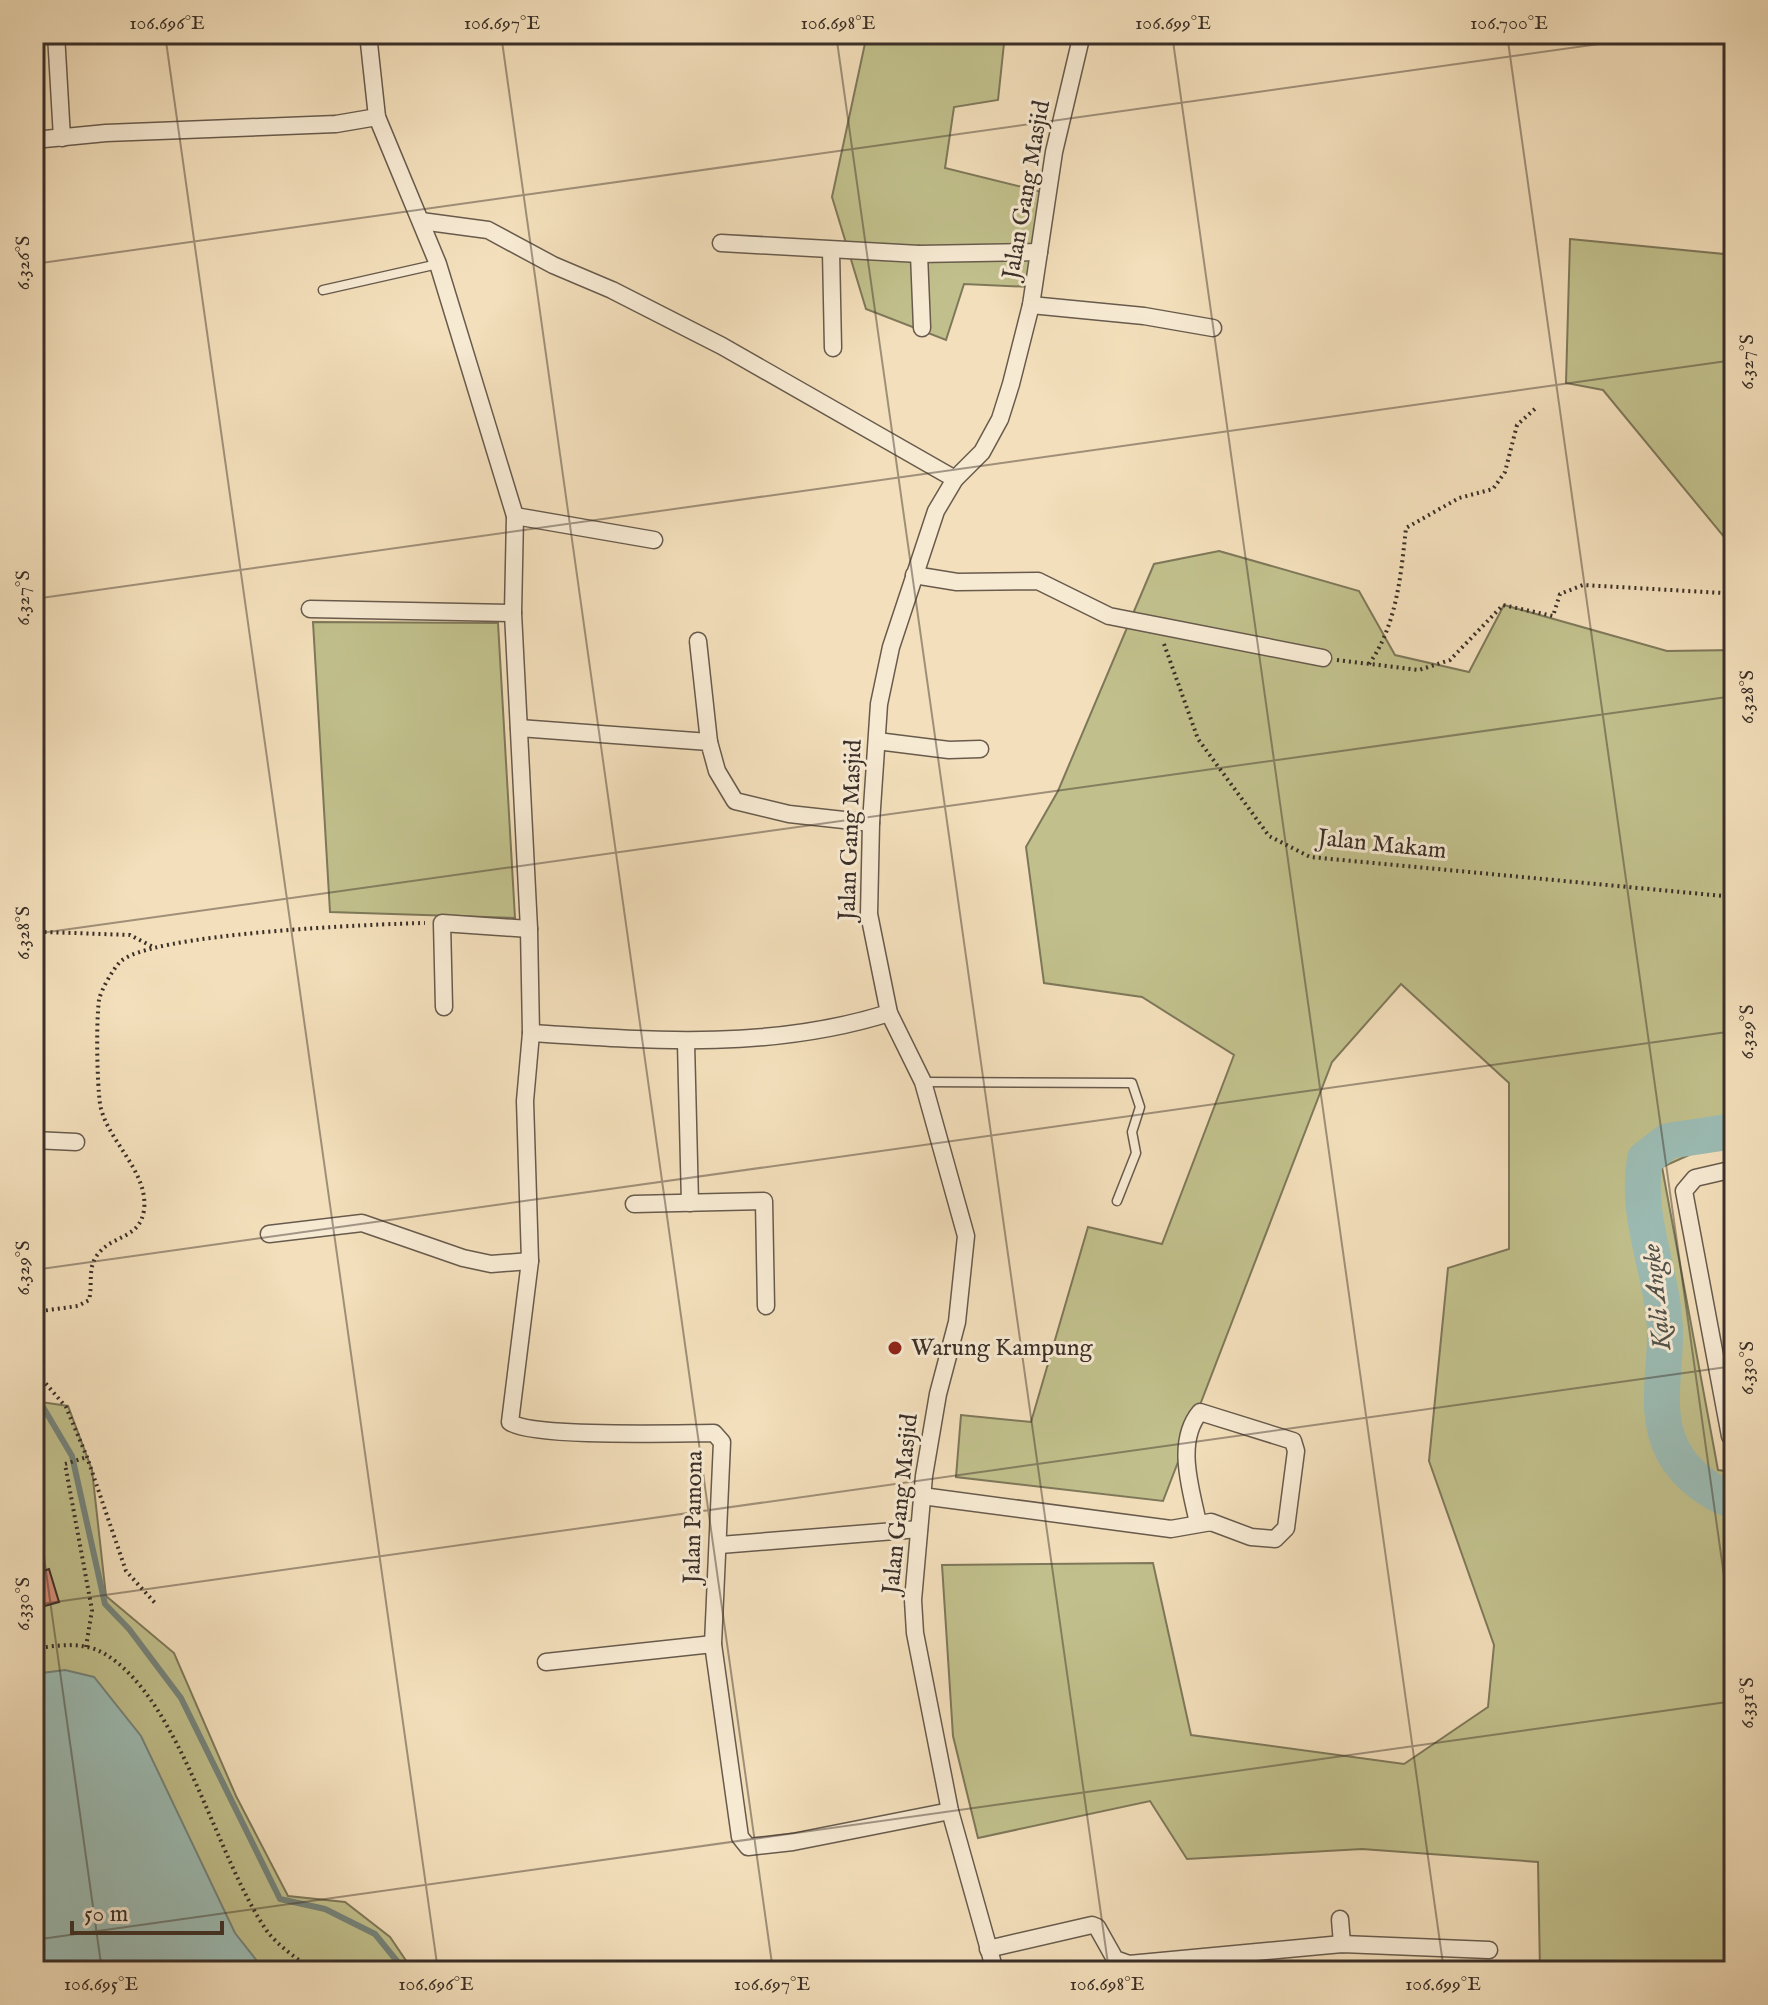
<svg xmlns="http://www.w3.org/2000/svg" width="1768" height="2005" font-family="'IM FELL English',serif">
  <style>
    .green { fill: #c1c08c; stroke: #7e785a; stroke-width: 2 }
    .water { fill: #9cbcb4; stroke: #75847c; stroke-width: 2 }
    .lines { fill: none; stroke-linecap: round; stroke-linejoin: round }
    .stream { stroke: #75847c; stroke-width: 6 }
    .river { stroke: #9cbcb4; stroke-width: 36 }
    .building { fill: #d78d78; stroke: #3a2f28; stroke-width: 2 }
    .lane-casing { stroke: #685b4d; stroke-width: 11 }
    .street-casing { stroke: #685b4d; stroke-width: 19 }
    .path { stroke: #3a2f28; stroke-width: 4; stroke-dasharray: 2 4; stroke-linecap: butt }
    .lane { stroke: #f7ead3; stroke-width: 8 }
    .street { stroke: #f7ead3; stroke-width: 16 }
    .ticks { fill: none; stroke: #3a2f28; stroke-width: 2; stroke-opacity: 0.45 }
    .poi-dot { fill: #8f2418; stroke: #f7ead3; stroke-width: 3 }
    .labels { text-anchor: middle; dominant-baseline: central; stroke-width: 6; stroke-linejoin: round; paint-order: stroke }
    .street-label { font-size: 24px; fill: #3a2f28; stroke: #f7ead3 }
    .poi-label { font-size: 24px; fill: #3a2f28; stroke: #f7ead3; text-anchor: start }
    .water-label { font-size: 26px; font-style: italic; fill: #52524b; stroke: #f7ead3 }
    .neatline { fill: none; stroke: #3a2f28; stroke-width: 3 }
    .ticks-label { font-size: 20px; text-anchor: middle; fill: #3a2f28 }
  </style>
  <rect width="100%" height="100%" fill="#f3dfbb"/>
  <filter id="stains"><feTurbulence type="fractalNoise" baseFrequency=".0025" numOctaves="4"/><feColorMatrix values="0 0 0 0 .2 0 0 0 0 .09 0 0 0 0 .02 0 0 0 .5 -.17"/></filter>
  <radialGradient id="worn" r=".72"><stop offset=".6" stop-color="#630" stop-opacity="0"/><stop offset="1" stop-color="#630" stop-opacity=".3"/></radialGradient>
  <g class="green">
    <polygon points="867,34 1005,34 998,100 954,107 945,168 1042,192 1030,287 964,284 946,340 866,309 832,197"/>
    <polygon points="1570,239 1734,255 1734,549 1603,390 1566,383"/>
    <polygon points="1219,551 1359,591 1395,655 1469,672 1504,605 1667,651 1734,650 1734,1135 1662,1167 1718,1470 1734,1472 1734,1971 1540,1971 1538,1862 1362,1849 1187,1859 1150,1801 978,1838 953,1736 942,1565 1153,1563 1191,1735 1404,1764 1488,1707 1494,1645 1429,1461 1448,1268 1509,1249 1509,1083 1401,984 1332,1062 1163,1501 956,1477 961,1415 1031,1422 1088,1227 1162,1244 1234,1055 1142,997 1044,983 1026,847 1058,791 1154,564"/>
    <polygon points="313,622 498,623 515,918 330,912"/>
    <polygon points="34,1401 68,1406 92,1470 106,1596 174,1653 236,1796 288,1896 345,1902 390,1937 413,1971 34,1971"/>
  </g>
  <polygon class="water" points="65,1670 94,1677 141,1736 235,1933 257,1961 270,1971 34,1971 34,1674"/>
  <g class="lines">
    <polyline class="stream" points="34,1403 43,1407 72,1456 105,1604 129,1629 181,1698 280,1899 325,1909 375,1934 405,1971"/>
    <path class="river" d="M 1734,1131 L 1668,1141 L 1645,1159 C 1634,1219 1665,1276 1665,1336 C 1665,1374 1654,1415 1673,1451 C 1685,1474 1710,1493 1734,1501"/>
  </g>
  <polygon class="building" points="49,1569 59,1602 34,1609 34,1574"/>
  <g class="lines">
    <defs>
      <g id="lane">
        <polyline points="323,290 438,264"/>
        <polyline points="924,1082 1132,1083 1140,1107 1132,1132 1136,1153 1117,1201"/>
      </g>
      <g id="street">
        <polyline points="56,34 62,138"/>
        <polyline points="261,34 283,34"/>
        <path d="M 368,34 L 377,117 L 438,264 L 515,516 L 513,613 L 529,929 L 531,1033 L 525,1101 L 530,1261 L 510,1422 C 530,1438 680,1433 714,1433 L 722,1442 L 713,1644 L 740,1837 L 748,1847 L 793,1842 L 950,1811"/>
        <polyline points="34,140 106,133 336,124 377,117"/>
        <polyline points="421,221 488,230 553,265 612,290 722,346 955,479"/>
        <polyline points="721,243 919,254 1039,252"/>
        <polyline points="831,251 833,348"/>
        <polyline points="919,254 922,328"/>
        <polyline points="1031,305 1144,316 1213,328"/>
        <polyline points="515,516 654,540"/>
        <polyline points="914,575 957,582 1038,581 1109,616 1323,658"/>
        <polyline points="310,609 513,613"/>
        <polyline points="698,641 709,742"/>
        <polyline points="519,728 709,742 717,771 735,801 789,814 871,823"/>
        <polyline points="877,741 949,750 980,749"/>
        <polyline points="444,1007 442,923 529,929"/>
        <path d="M 531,1033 C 652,1041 771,1050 889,1013"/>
        <polyline points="686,1043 690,1203"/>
        <polyline points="34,1140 76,1142"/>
        <polyline points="1734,1169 1695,1178 1684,1191 1730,1436 1734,1440"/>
        <polyline points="634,1204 764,1201 766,1306"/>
        <polyline points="269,1234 362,1223 463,1258 491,1264 530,1261"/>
        <path d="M 922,1496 L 1171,1529 L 1211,1522 L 1251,1537 L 1275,1539 L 1286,1528 L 1296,1451 L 1293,1441 L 1200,1412 C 1175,1442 1191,1489 1198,1523"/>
        <polyline points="720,1545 919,1529"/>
        <polyline points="546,1662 713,1644"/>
        <polyline points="1340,1919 1342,1944"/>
        <polyline points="988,1949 1092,1925 1097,1927 1115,1959 1129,1964 1342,1944 1489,1950"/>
        <polyline points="995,1971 950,1811 915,1633 913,1600 924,1476 938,1394 957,1322 966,1236 923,1082 889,1013 869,914 871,823 879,704 891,647 936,511 955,479 982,452 1000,419 1011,384 1031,305 1054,152 1082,34"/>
      </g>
    </defs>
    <use href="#lane" class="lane-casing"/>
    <use href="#street" class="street-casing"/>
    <g class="path">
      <polyline points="1164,644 1198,739 1269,836 1310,857 1734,897"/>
      <polyline points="1337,660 1419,670 1450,660 1503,605 1553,616 1560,594 1583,585 1723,593"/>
      <path d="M 1369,664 C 1397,625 1401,574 1406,528 L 1459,498 L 1493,489 L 1505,472 L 1517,425 L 1537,407"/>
      <polyline points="34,926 45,932 130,935 153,947"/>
      <path d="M 34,1312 L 78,1306 L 89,1300 C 93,1284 87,1267 98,1254 C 112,1235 140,1239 144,1210 C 149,1171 106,1140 100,1104 C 97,1081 96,1023 99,1000 C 101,990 112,971 119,963 C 145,933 377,924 425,923"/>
      <polyline points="34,1370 66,1407 87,1457 126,1571 155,1603"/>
      <polyline points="86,1647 92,1610 65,1464 87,1457"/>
      <path d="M 34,1649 C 58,1645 83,1641 105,1654 C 181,1700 216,1858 267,1931 C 278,1946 298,1959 313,1971"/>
    </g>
    <use href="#lane" class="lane"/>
    <use href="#street" class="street"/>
  </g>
  <path class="ticks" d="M 165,34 L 438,1971M 501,34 L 773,1971M 836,34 L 1109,1971M 1172,34 L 1444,1971M 1507,34 L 1734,1647M 34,264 L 1670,34M 34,599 L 1734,360M 34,934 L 1734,696M 34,1270 L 1734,1031M 34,1486 L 102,1971M 34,1605 L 1734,1366M 34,1940 L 1734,1701"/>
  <circle class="poi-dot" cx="895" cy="1348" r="8"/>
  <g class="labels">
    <g class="street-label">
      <text transform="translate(1027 190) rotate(-80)">Jalan Gang Masjid</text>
      <text transform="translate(851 830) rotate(-88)">Jalan Gang Masjid</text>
      <text transform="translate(1382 845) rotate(6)">Jalan Makam</text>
      <text transform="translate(901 1504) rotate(-84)">Jalan Gang Masjid</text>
      <text transform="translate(694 1517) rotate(-89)">Jalan Pamona</text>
    </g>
    <g class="poi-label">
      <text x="911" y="1348">Warung Kampung</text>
    </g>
    <g class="water-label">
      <text transform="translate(1657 1297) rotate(-96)">Kali Angke</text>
    </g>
  </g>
  <rect width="1768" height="2005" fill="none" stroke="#f3dfbb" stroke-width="88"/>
  <path d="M72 1921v12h150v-12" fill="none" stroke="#3a2f28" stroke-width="4"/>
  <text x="84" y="1921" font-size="24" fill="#3a2f28" stroke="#f7ead3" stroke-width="6" paint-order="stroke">50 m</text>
  <rect x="44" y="44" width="1680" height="1917" class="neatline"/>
  <g class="ticks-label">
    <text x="167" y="29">106.696°E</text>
    <text x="502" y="29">106.697°E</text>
    <text x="838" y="29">106.698°E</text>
    <text x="1173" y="29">106.699°E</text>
    <text x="1509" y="29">106.700°E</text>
    <text transform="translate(22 263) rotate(-90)" y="7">6.326°S</text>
    <text transform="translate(1746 362) rotate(-90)" y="7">6.327°S</text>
    <text transform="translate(22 598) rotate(-90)" y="7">6.327°S</text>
    <text transform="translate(1746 697) rotate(-90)" y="7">6.328°S</text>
    <text transform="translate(22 933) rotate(-90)" y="7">6.328°S</text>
    <text transform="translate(1746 1032) rotate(-90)" y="7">6.329°S</text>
    <text transform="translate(22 1268) rotate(-90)" y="7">6.329°S</text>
    <text transform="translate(1746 1368) rotate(-90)" y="7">6.330°S</text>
    <text transform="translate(22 1604) rotate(-90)" y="7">6.330°S</text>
    <text transform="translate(1746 1703) rotate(-90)" y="7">6.331°S</text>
    <text x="101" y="1990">106.695°E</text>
    <text x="436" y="1990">106.696°E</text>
    <text x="772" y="1990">106.697°E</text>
    <text x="1107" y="1990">106.698°E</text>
    <text x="1443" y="1990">106.699°E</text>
  </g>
  <rect width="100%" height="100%" filter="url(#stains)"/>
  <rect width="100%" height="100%" fill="url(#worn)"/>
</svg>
